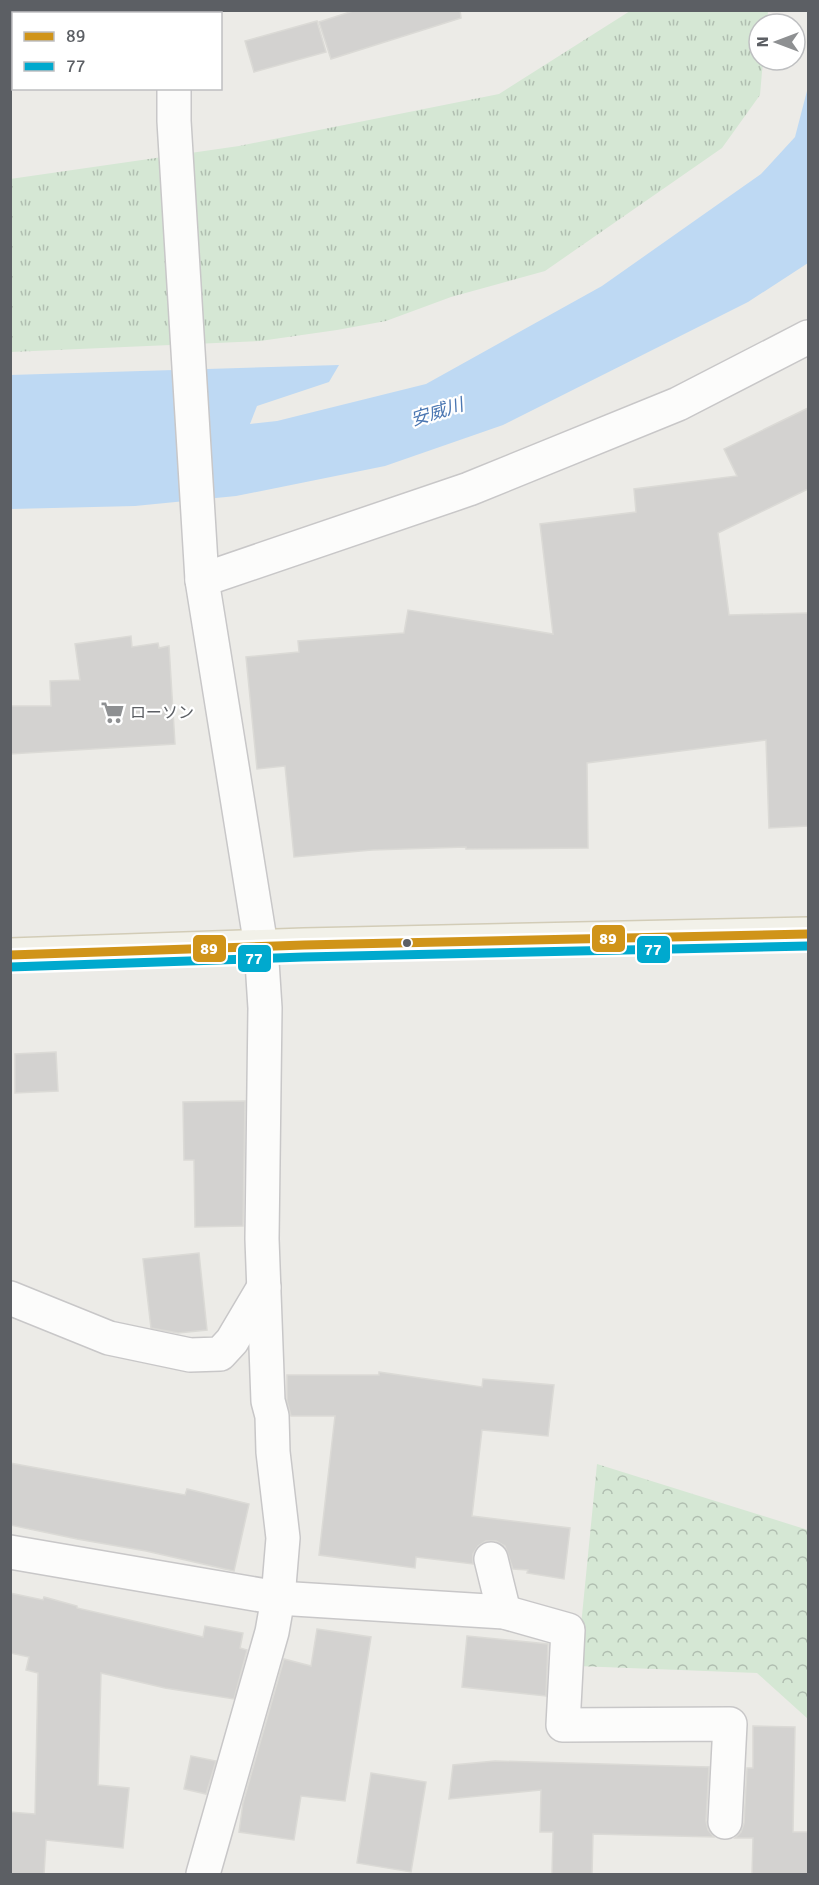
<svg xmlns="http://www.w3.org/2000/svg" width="819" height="1885" font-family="Signika,'Noto Sans JP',sans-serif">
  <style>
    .grass { fill: url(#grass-tufts) }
    .forest { fill: url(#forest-crowns) }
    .water { fill: #bed9f3 }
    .building { fill: #d3d2d0; stroke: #dbdad6; stroke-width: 1.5 }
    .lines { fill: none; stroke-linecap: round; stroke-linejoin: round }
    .minor-casing { stroke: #c8c7c8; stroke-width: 36 }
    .major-casing { stroke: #d2ccb7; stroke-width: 36 }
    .minor { stroke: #fcfcfb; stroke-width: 33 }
    .major { stroke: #f2f1e9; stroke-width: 33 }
    .bus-1-casing { stroke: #fff; stroke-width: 14 }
    .bus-2-casing { stroke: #fff; stroke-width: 14 }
    .bus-1 { stroke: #d09419; stroke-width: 9 }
    .bus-2 { stroke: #00a9ce; stroke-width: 9 }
    .bus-dot { fill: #5c5f64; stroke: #fff; stroke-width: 2 }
    .labels { text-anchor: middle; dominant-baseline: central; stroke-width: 4.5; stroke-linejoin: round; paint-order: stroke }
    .poi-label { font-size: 16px; fill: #5c5f64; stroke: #fff; text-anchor: start }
    .water-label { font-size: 18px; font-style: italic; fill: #4b77b2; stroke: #fff }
    .line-badge { stroke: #fff; stroke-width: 2 }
    .badge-label { font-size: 16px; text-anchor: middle; font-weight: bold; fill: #fff }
  </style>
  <defs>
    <pattern id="grass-tufts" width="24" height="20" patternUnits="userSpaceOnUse" patternTransform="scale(1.5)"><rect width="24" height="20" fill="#d5e7d4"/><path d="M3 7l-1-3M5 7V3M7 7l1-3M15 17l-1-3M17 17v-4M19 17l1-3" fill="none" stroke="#b0beb0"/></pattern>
    <pattern id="forest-crowns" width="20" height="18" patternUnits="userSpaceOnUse" patternTransform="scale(1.5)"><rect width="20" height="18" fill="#d5e7d4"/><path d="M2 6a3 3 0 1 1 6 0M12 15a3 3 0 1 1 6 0" fill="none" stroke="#b0beb0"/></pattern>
  </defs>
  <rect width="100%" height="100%" fill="#ecebe7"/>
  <polygon class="grass" points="630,11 768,11 767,24 759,24 759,60 763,60 760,95 722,148 545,271 451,297 386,321 337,330 260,341 11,352 10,179 239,146 499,94"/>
  <polygon class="forest" points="597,1464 808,1530 808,1719 757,1673 577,1666"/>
  <polygon class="water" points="808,87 808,263 748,302 503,425 385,466 236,496 135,506 11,509 10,375 339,365 329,382 257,406 250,424 277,421 426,384 602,286 761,174 795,137"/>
  <g class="building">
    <polygon points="356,10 460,10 461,18 331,59 319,22"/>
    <polygon points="317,21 326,52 254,72 245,41"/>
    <polygon points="808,408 808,489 718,533 729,615 808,613 808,826 769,828 766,740 587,763 588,848 466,849 466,847 372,850 294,857 285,766 257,769 246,657 299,652 298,641 404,633 408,610 553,634 540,524 636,512 634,489 737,476 724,449"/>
    <polygon points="131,636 132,647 158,643 159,648 169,646 175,744 10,754 10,706 51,706 50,681 80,680 75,644"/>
    <polygon points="56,1052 58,1091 15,1093 15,1054"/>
    <polygon points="245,1101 243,1226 195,1227 194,1160 184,1160 183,1102"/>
    <polygon points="199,1253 207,1330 178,1333 151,1328 143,1259"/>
    <polygon points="379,1372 482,1387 483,1379 554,1385 548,1436 482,1430 472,1516 570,1528 564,1579 527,1573 528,1570 513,1569 505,1546 496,1541 486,1541 478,1546 473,1554 473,1564 416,1557 415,1568 319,1555 335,1416 291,1416 287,1401 287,1375 379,1375"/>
    <polygon points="10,1463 185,1495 187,1489 249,1504 234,1571 146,1551 77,1539 10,1525"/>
    <polygon points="10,1593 43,1600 44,1597 77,1606 77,1608 203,1637 205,1626 243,1633 240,1648 247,1650 234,1699 165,1688 101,1673 98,1785 129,1788 123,1848 46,1840 44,1875 10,1875 10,1812 35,1814 38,1673 26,1670 29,1657 10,1653"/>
    <polygon points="317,1629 371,1637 345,1801 301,1796 294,1840 239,1832 243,1803 284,1659 311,1666"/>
    <polygon points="467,1636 548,1644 546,1696 462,1687"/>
    <polygon points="753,1726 795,1727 793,1832 808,1832 808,1875 752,1875 753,1838 735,1838 741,1832 744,1823 747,1768 753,1768"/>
    <polygon points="191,1756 216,1761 206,1794 184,1789"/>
    <polygon points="495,1761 709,1767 706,1821 708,1830 714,1837 593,1834 592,1875 552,1875 553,1832 540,1832 541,1790 449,1799 453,1765"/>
    <polygon points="371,1773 426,1782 411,1872 357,1863"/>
  </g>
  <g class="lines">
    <defs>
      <g id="minor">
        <polyline points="174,10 174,14"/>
        <polyline points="174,88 174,121 202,580 261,946 265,1008 262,1239 268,1401 272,1416 273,1452 283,1538 278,1598 272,1632 203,1874"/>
        <polyline points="202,580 469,489 678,404 808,337"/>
        <polyline points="10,1298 109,1338 190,1355 220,1354 232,1341 264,1287"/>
        <polyline points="10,1552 278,1598 504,1612 568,1630 563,1725 730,1724 725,1822"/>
        <polyline points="491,1559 504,1612"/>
      </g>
      <polyline id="major" points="10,955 304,945 808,934"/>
    </defs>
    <use href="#minor" class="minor-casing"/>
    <use href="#major" class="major-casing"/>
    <use href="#minor" class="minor"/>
    <use href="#major" class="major"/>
    <defs>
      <polyline id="bus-1" points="10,955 304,945 808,934"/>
      <polyline id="bus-2" points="10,967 304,957 808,946"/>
    </defs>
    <use href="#bus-1" class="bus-1-casing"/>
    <use href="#bus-2" class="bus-2-casing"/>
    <use href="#bus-1" class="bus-1"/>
    <use href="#bus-2" class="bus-2"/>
  </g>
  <defs>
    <symbol id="supermarket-bare" viewBox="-9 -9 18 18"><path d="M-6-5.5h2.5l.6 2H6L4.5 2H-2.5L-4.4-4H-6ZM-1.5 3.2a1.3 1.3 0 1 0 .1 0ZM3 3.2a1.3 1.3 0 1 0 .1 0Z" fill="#8e9092" stroke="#fff" stroke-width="2.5" paint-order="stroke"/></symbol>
  </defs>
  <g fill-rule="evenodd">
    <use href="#supermarket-bare" x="96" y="696" width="33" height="33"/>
  </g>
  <circle class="bus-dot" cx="407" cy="943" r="5"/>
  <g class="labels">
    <g class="poi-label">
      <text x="130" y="713">ローソン</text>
    </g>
    <g class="water-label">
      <text transform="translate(437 412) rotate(-17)">安威川</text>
    </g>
  </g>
  <g class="line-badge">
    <rect x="591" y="924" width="35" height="29" rx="6" fill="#d09419"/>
    <rect x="192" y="934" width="35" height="29" rx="6" fill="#d09419"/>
    <rect x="636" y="935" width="35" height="29" rx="6" fill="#00a9ce"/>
    <rect x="237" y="944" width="35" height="29" rx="6" fill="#00a9ce"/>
  </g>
  <g class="badge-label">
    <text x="608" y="944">89</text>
    <text x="209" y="954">89</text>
    <text x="653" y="955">77</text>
    <text x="254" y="964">77</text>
  </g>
  <rect width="819" height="1885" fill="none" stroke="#5c5f64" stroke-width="24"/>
  <rect x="12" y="12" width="210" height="78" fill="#ffffff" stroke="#bebfc1" stroke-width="1.5"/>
  <rect x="24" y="32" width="30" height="9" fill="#d09419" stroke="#bebfc1" stroke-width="1.5"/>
  <text x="66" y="42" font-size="18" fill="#5c5f64">89</text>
  <rect x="24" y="62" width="30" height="9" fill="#00a9ce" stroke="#bebfc1" stroke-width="1.5"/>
  <text x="66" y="72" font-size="18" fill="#5c5f64">77</text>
  <g transform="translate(777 42) rotate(270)"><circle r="28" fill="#ffffff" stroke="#bebfc1" stroke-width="1.5"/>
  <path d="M0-4.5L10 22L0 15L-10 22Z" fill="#8e9092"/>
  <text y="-9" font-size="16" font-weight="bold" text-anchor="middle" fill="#5c5f64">N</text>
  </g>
</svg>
